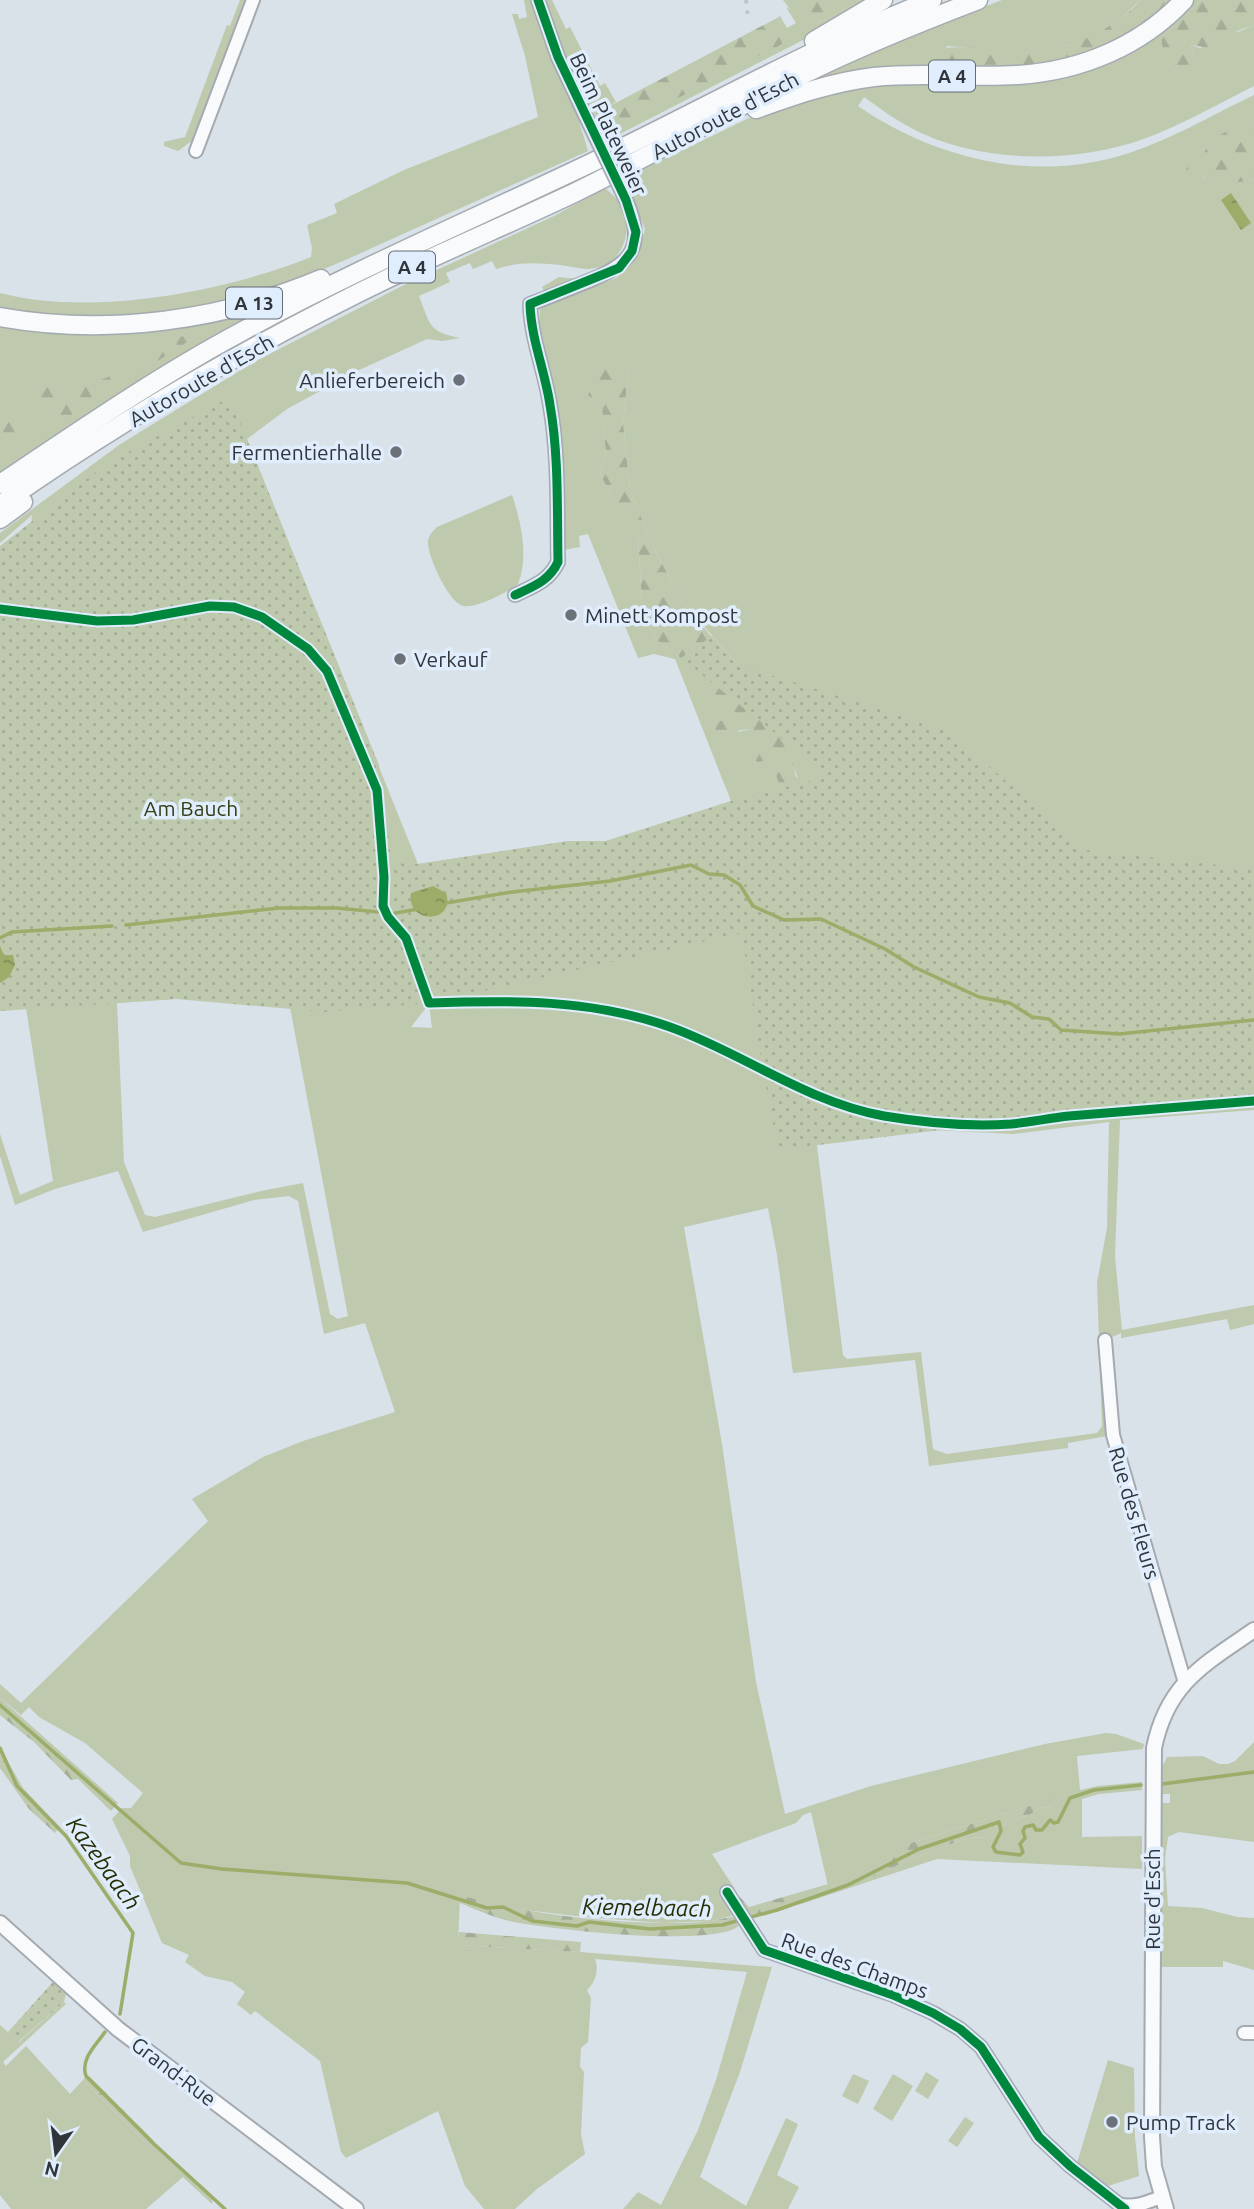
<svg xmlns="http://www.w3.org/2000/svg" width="1254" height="2209" font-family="Ubuntu,sans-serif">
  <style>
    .green { fill: #bec9ae; fill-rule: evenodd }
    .forest { fill: url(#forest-firs) }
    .park { fill: url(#park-dots) }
    .water { fill: url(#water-ripples) }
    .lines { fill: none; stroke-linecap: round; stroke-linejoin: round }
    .stream { stroke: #9cac69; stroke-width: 3.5 }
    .minor-casing { stroke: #a4aab0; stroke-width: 16 }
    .major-casing { stroke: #a4aab0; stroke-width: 18 }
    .highway-casing { stroke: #a4aab0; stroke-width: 21 }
    .minor { stroke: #f9fafc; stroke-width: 12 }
    .major { stroke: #f9fafc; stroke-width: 14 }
    .highway { stroke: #f9fafc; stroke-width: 18 }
    .rail { stroke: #c0c2c4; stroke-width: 3.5; stroke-dasharray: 3.5 7; stroke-linecap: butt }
    .minor-bridge-casing { stroke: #a4aab0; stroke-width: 16; stroke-linecap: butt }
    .minor-bridge { stroke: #f9fafc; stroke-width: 12 }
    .cycleway-casing { stroke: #dfedfd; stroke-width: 13 }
    .cycleway { stroke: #00873e; stroke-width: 9 }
    .poi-dot { fill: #6b7178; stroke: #dfedfd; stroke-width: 2.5 }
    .labels { text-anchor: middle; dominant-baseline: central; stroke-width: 7; stroke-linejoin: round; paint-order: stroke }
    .shield { fill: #dfedfd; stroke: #646c75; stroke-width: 2 }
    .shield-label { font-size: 19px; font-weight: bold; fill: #30353b }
    .street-label { font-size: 21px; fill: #30353b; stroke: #dfedfd }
    .poi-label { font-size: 21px; fill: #30353b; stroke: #dfedfd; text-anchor: start }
    .park-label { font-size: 21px; fill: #353e15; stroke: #dfedfd }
    .water-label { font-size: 23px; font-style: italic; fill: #272e04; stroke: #dfedfd }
  </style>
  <defs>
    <pattern id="forest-firs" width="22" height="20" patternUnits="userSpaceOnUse" patternTransform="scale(1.75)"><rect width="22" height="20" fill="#bec9ae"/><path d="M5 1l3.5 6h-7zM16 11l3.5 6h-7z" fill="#a4ad97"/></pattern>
    <pattern id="park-dots" width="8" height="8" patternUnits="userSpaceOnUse" patternTransform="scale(1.75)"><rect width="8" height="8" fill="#bec9ae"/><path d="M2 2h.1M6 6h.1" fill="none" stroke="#a4ad97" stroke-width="1.8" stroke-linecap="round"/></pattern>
    <pattern id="water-ripples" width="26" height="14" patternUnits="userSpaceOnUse" patternTransform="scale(1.75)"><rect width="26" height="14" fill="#9cac69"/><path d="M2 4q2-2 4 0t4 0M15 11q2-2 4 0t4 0" fill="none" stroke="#808d58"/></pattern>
  </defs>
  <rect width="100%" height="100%" fill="#d9e1e9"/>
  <g class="green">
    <polygon points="240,0 246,0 193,140 178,151 164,146 164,142 185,137 227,25 230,26"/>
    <path d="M 524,0 L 531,0 L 552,61 L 581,120 L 579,121 L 588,151 C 526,179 464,206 403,234 C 352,257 302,281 249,295 C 170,316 81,322 0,309 L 0,293 C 92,317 224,292 311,257 L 312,248 L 307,225 L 337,213 L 334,204 L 404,170 L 538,117 L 525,56 L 512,14 L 518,14 L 519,19 L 527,17 Z"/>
    <polygon points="545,0 552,0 566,29 570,27 600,86 605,83 616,102 606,108 593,107 591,115 564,55"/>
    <polygon points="861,0 873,0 811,36 610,139 595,119 782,27 777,18 780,16 787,28 796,23 786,7 816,24"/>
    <path d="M 1002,0 L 1140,0 L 1123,17 L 1089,40 L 1051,49 L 1009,51 L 947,46 L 933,67 C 1010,66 1073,72 1138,23 C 1148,16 1160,9 1167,0 L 1178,0 L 1140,31 L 1060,64 L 797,86 L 902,39 Z"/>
    <path d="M 1195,0 L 1201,0 L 1161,39 L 1166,61 L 1178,74 L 1194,58 L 1191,45 L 1200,48 L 1254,25 L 1254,86 C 1216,105 1178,127 1138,141 C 1065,165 966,163 899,121 C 887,114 876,105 864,97 L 858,106 C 931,156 1024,181 1112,158 C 1162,145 1208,117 1254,95 L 1254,125 L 1244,127 L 1202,177 C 1219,180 1238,185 1254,179 L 1254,1110 L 1120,1120 L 1115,1256 L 1122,1330 L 1254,1305 L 1254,1324 L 1230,1330 L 1227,1319 L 1121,1338 L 1121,1333 L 1106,1340 L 1113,1435 L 1068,1443 L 1068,1448 L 929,1466 L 915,1360 L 793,1373 L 777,1255 L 768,1208 L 684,1227 L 722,1444 L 756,1682 L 785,1814 L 871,1786 L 1045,1744 L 1106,1733 L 1116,1734 L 1144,1744 L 1143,1749 L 1077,1756 L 1080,1790 L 1098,1786 L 1142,1782 L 1142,1790 L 1099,1794 L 1082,1799 L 1082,1837 L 1142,1836 L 1142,1869 L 937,1859 L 798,1905 L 828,1886 L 811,1812 L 803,1815 L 796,1823 L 712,1854 L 735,1889 L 728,1893 L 740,1914 L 711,1921 L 664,1923 L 583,1917 L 503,1907 L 460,1895 L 458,1945 L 580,1952 L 772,1967 L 740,2072 L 700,2177 L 746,2206 L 786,2118 L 798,2124 L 777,2175 L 799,2187 L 788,2209 L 623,2209 L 638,2192 L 661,2205 L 698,2130 L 716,2080 L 747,1972 L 595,1959 C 599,1969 596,1982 587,1990 L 591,1998 L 588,2042 L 581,2048 L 580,2067 L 584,2072 L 581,2134 L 585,2154 L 537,2189 L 515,2209 L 484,2209 L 465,2186 L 438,2111 L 346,2158 L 341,2152 L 320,2061 L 255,2011 L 251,2015 L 237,2004 L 245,1992 L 232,1982 L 205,1976 L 185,1962 L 189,1955 L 162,1943 L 130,1866 L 130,1856 L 112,1819 L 122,1808 L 131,1808 L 143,1793 L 85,1743 L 39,1717 L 29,1707 L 21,1715 L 0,1698 L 0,1684 L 21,1703 L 208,1521 L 192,1499 L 263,1457 L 303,1441 L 395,1412 L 365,1323 L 324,1334 L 298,1201 L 289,1196 L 254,1200 L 143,1232 L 118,1171 L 55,1189 L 15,1205 L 0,1156 L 0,1134 L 20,1195 L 53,1181 L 26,1008 L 0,1011 L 0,926 L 32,515 L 0,543 L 0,533 L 119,445 L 254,362 L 402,286 L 554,216 L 605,188 L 617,199 L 621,208 L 623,207 C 633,235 622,266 589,269 C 582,269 574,267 567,266 C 542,263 521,261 496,269 L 492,261 L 473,269 L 470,263 L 446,273 L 450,282 L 419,296 C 430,324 428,332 460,338 L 442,341 L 427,339 L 357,371 L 287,409 L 247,439 L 418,864 L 569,841 L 606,841 L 731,801 L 675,659 L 654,654 L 638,658 L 588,534 L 579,536 L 580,547 L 564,550 L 561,461 L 556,403 L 538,334 L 540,309 L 616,278 L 632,264 L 639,251 L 645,229 L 631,193 L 629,176 L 747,119 L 843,90 L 877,85 L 1041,80 L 1188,7 ZM 629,367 L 623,422 L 630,490 L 656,553 L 685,605 L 738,665 L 791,745 L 791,761 L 798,778 L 771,759 L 750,729 L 739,732 L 725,721 L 735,712 L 695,656 L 681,658 L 658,641 L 643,617 L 638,539 L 629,518 L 612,499 L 600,473 L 606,455 L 602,407 ZM 287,991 L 348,1316 L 338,1319 L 330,1314 L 303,1183 L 261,1191 L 155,1217 L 145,1215 L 124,1162 L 117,1003 ZM 429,1004 L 432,1028 L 412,1027 L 411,1027 ZM 1109,1122 L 1107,1228 L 1097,1283 L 1102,1426 L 1097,1433 L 947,1454 L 933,1449 L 921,1352 L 847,1359 L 843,1355 L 816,1138 L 931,1130 L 1014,1134 ZM 1048,1799 L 1053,1806 L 1039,1808 L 1031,1814 L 1000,1826 L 988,1837 L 967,1838 L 908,1860 L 852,1887 L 908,1844 L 1031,1805 L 1040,1807 Z"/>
    <polygon points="559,277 578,279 545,293 542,287"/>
    <polygon points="247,313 249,314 235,326 119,393 0,474 0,325"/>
    <path d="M 512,495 C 521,522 529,557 518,584 C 508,592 475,609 463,606 C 448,602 427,555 428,541 C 429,535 433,531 437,527 Z"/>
    <polygon points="1254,1742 1254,1842 1179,1832 1168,1837 1165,1859 1168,1906 1202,1908 1237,1917 1254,1918 1254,1970 1223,1961 1223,1967 1160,1967 1158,1916 1159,1803 1170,1803 1170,1794 1160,1794 1160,1772 1167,1757 1203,1756 1219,1764 1228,1764 1235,1761"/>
    <polygon points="64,2002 66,2004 3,2062 6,2066 26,2046 70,2094 83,2080 147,2144 154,2144 213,2198 212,2204 183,2177 146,2209 11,2209 0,2195 0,2025 19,2042"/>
    <polygon points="1108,2060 1134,2068 1135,2137 1139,2176 1108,2186 1077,2163"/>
    <polygon points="926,2072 939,2080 928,2099 915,2091"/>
    <polygon points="853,2074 869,2081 858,2104 842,2096"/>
    <polygon points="893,2074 913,2086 892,2121 873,2109"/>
    <polygon points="965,2117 974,2123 957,2147 948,2141"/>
  </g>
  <g class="forest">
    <polygon points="783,0 861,0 816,24 796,17"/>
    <path d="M 1140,0 L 1167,0 C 1140,38 1080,60 1035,65 C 1002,69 967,66 933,67 L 921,61 L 925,50 C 988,39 1047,67 1106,28 C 1119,20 1131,12 1140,0 Z"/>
    <polygon points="1201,0 1254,0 1254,25 1237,31 1229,45 1215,49 1191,45 1194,58 1192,69 1178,74 1166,61 1159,58 1163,49 1161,39"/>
    <polygon points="777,18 782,27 782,44 624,126 606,114 595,119 593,107 599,104 606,108"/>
    <path d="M 1254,125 L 1254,179 C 1233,187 1205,179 1186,170 L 1189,163 L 1202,163 C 1205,136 1230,128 1254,125 Z"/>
    <polygon points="198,335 64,421 51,413 46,417 38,416 29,405 41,380 71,381 83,387 123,371 143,352 160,347 177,337"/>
    <path d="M 615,363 L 629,367 L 623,422 L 630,490 L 656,553 L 685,605 L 796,738 C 784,757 799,770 797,791 L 779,784 L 771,759 L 758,762 L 749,756 L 753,735 L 750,729 L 722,733 L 708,726 L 708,721 L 725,721 L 734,712 L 722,707 L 710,697 L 711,674 L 695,656 L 681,658 L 658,641 L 643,617 L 638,539 L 628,518 L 612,499 L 600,473 L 606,455 L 602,408 L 588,395 L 599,370 Z"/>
    <polygon points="18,412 31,422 28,430 30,433 0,456 0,419"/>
    <polygon points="0,1698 118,1803 111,1811 78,1779 71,1780 34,1742 0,1715"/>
    <polygon points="0,1748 23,1788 60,1827 55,1833 29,1809 0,1768"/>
    <polygon points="1071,1791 1074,1798 1053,1806 1039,1808 1031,1814 1000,1826 988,1837 967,1838 908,1860 853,1887 850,1879 908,1844 1031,1805 1040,1806 1048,1799"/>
    <path d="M 828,1884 L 828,1886 C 799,1904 783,1914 747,1916 L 738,1899 L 740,1897 L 749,1907 Z"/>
    <path d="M 460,1895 C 526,1913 596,1922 664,1923 C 679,1923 694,1923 708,1921 C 717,1921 725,1917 734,1917 L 739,1926 C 712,1948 543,1929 505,1920 C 490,1916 475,1909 460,1903 Z"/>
    <polygon points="459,1932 581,1942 580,1952 457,1945"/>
    <polygon points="86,2076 90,2077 153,2140 154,2144 147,2144 83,2080"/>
  </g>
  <g class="park">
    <polygon points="230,397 379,765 392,863 418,864 569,841 606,841 732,801 829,776 681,658 712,636 738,665 947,730 1086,850 1254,869 1254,1101 981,1125 778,1150 762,1064 742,933 429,1003 327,1012 176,999 0,1011 0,546 108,463"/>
    <polygon points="53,1982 66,1994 64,2002 18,2042 8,2032"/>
  </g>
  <g class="water">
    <polygon points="1231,193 1251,223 1241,230 1221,200"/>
    <path d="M 433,886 L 446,893 C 456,924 406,925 411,893 Z"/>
    <polygon points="0,946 4,955 13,955 15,965 9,977 0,983"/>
  </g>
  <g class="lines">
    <g class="stream">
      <polyline points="446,903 512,892 610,881 691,865 709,874 724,875 740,885 753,906 784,920 821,919 885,949 914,967 979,997 1010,1003 1032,1017 1049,1019 1061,1030 1119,1034 1254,1020"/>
      <polyline points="390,914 418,909"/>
      <polyline points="126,925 279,908 337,908 378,912"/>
      <polyline points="0,938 12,932 112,926"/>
      <polyline points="0,1705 120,1810"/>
      <polyline points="0,1748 17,1786 66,1836 133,1933 120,2014"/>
      <polyline points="1162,1784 1254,1772"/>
      <polyline points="120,1810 181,1863 222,1869 407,1883 487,1908 503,1907 532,1921 577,1926 589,1922 650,1929 722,1925 777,1910 848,1885 919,1849 999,1822 1001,1831 993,1847 996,1852 1020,1855 1023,1852 1020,1844 1025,1838 1023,1831 1025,1827 1033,1825 1036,1830 1042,1830 1050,1820 1054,1823 1058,1822 1070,1798 1094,1790 1141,1785"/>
      <path d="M 105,2032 C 96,2045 80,2059 86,2076 L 154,2144 L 225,2209"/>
    </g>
    <defs>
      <g id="minor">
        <polyline points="538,0 558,57 586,117"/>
        <polyline points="196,151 253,0"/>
        <path d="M 515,595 C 534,586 549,581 558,562 C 557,510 559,456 550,405 C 545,371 531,339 530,304 C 547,298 564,291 581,284 C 627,266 649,251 626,200"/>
        <polyline points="1105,1340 1113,1435 1185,1683"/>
        <polyline points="727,1892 764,1950 893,1995 933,2013 960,2029 981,2047 1039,2137 1070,2166 1125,2209"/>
        <polyline points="1244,2033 1254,2033"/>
        <path d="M 1120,2205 C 1136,2207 1146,2203 1161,2197"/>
      </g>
      <g id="major">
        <polyline points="0,1923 118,2029 356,2209"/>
        <path d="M 1166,2209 L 1154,2167 L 1152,2137 L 1154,1748 C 1167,1684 1203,1665 1254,1630"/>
      </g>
      <g id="highway">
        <polyline points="814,41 883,0"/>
        <path d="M 756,109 C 795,95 833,82 874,77 C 922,72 971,78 1018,75 C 1081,71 1141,46 1184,0"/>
        <path d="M 0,317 C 107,336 221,321 321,279"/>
        <path d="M 0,484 C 79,431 157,377 241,332 C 356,269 476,218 593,162 C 706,108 815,46 932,0"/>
        <path d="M 0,505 C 125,417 260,340 397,274 C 456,246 515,221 574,193 C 650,156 724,113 800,76 C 858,47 918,23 978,0"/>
        <polyline points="0,519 23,502"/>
      </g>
    </defs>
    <use href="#minor" class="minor-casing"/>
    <use href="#major" class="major-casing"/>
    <use href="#highway" class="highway-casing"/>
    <use href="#minor" class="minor"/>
    <use href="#major" class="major"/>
    <use href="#highway" class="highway"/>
    <polyline class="rail" points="746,0 748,19"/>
    <defs>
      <polyline id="minor-bridge" points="586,117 626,200"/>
    </defs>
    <use href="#minor-bridge" class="minor-bridge-casing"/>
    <use href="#minor-bridge" class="minor-bridge"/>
    <defs>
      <g id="cycleway">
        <path d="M 515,595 C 534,586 549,581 558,562 C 557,510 559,456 550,405 C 545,371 531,339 530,304 L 619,268 L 632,251 L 636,232 L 626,200 L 558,57 L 538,0"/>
        <path d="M 0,609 L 97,621 L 133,620 L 210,606 L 234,607 L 262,617 L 308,649 L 327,671 L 377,790 L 384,877 L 383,906 L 388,917 L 406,938 L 429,1003 C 510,1000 592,999 670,1027 C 743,1053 806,1102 884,1116 C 926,1123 969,1127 1011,1124 C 1031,1122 1050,1118 1069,1116 C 1131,1111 1192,1106 1254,1101"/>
        <polyline points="727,1892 764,1950 893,1995 933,2013 960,2029 981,2047 1039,2137 1070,2166 1125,2209"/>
      </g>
    </defs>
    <use href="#cycleway" class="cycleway-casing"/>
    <use href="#cycleway" class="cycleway"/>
  </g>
  <g class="poi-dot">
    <circle cx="459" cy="380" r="7"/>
    <circle cx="396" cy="452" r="7"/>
    <circle cx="571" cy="615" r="7"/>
    <circle cx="400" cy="659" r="7"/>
    <circle cx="1112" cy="2122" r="7"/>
  </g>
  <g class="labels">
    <g class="shield">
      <rect x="929" y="60.5" width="46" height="31" rx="5"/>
      <rect x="389" y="251.5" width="46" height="31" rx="5"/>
      <rect x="226" y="287.5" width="56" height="31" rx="5"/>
    </g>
    <g class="shield-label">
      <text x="952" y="76">A 4</text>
      <text x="412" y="267">A 4</text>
      <text x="254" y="303">A 13</text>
    </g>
    <g class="street-label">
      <text transform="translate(725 115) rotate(-28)">Autoroute d'Esch</text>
      <text transform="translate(609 124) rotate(65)">Beim Plateweier</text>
      <text transform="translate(201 380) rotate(-30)">Autoroute d'Esch</text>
      <text transform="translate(1135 1513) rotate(74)">Rue des Fleurs</text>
      <text transform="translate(1152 1899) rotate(-90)">Rue d'Esch</text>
      <text transform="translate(855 1965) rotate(20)">Rue des Champs</text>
      <text transform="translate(174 2071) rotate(37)">Grand-Rue</text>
    </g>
    <g class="poi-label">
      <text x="445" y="380" text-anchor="end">Anlieferbereich</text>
      <text x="382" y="452" text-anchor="end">Fermentierhalle</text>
      <text x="585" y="615">Minett Kompost</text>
      <text x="414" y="659">Verkauf</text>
      <text x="1126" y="2122">Pump Track</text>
    </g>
    <g class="park-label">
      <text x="191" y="808">Am Bauch</text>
    </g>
    <g class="water-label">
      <text transform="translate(104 1863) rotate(54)">Kazebaach</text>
      <text transform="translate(647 1907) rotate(1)">Kiemelbaach</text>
    </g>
  </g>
  <g transform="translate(56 2153) rotate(194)" stroke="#dfedfd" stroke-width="5" paint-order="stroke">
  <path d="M0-5L12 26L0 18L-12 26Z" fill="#30353b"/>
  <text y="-10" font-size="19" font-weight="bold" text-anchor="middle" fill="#30353b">N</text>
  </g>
</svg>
